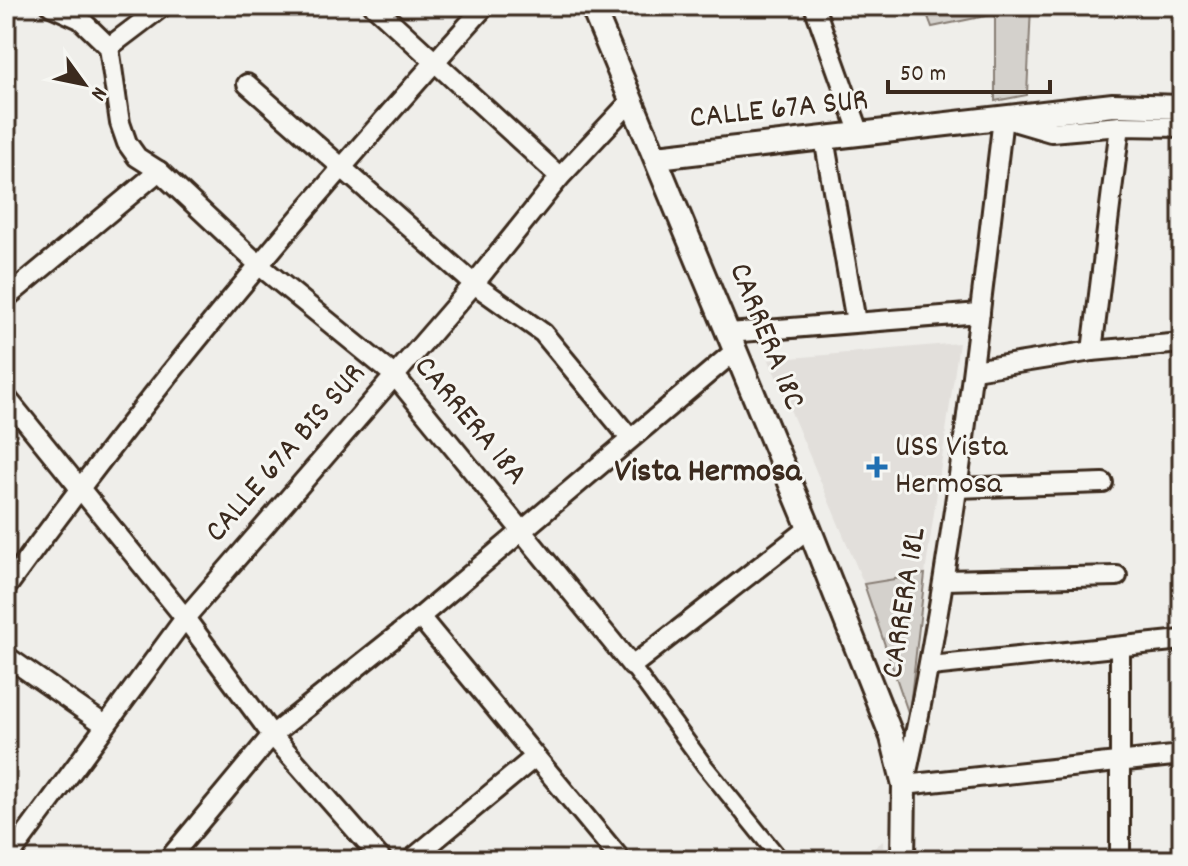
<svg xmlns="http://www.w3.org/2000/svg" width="1188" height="866" font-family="Dekko,sans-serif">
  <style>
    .built { fill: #e2dfdb }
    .green { fill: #d4d1cc; stroke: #887e75; stroke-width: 2 }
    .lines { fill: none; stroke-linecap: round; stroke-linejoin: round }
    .pedestrian-casing { stroke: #3b2a1e; stroke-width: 20 }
    .minor-casing { stroke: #3b2a1e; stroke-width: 24 }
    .tertiary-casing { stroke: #3b2a1e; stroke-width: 28 }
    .pedestrian { stroke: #f6f6f2; stroke-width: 14 }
    .minor { stroke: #f6f6f2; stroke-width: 18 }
    .tertiary { stroke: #f6f6f2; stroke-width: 22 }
    .poi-dot { fill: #1f6fb2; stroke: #f6f6f2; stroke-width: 3 }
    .labels { text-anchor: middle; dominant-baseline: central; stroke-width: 6; stroke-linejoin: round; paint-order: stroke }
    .street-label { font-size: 32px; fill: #3b2a1e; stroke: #f6f6f2 }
    .poi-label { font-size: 32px; fill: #3b2a1e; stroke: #f6f6f2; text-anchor: start }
    .neighbourhood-label { font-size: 34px; font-weight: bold; fill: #3b2a1e; stroke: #f6f6f2 }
  </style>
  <rect width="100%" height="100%" fill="#efeeea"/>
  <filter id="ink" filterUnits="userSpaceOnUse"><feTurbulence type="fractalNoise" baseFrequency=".0125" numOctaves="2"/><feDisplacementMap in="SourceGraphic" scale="16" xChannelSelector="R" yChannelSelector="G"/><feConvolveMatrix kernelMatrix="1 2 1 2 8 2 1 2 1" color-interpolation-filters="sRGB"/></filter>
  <g filter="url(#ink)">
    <g class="built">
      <polygon points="959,343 925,574 864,584 769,360"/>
      <polygon points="883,841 884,860 859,860"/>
    </g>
    <g class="green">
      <polygon points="924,6 1031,6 1027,95 995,101 995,14 932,27"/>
      <polygon points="925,574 909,715 864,584"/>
    </g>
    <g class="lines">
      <defs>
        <polyline id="pedestrian" points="632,666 705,766 781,860"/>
        <g id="minor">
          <polyline points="51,6 80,19 109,47 120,123 127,143 137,157 159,171 260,266 395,376 632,666 809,528"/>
          <polyline points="374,6 560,177"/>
          <polyline points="814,6 860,134"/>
          <polyline points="109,47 163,6"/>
          <polyline points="247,84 474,284 543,333 629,437"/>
          <path d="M 1182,127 L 1120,126 L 1051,132 L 1003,118 C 976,341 954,565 904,785 L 1182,755"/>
          <polyline points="824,138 856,322"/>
          <polyline points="6,298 159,171"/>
          <polyline points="729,333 980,313"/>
          <polyline points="1092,351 1120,126"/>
          <polyline points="974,370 1092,351 1182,343"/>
          <polyline points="6,397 185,618 272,735 382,860"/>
          <polyline points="956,488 1103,483"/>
          <polyline points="945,580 1117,576"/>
          <path d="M 6,588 C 153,385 317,192 485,6"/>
          <polyline points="420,617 621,860"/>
          <polyline points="1120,647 1120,860"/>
          <polyline points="6,656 105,725"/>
          <polyline points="931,666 1182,640"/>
          <polyline points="7,860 185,618 474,284 560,177 630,102"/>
          <polyline points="168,860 272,735 420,617 736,350"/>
          <polyline points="411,860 535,757"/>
        </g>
        <g id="tertiary">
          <polyline points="592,6 809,528 892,737 904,785 903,860"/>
          <polyline points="657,157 1113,105 1182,107"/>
        </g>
      </defs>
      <use href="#pedestrian" class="pedestrian-casing"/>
      <use href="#minor" class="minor-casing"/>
      <use href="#tertiary" class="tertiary-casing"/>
      <use href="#pedestrian" class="pedestrian"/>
      <use href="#minor" class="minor"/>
      <use href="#tertiary" class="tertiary"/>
    </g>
  </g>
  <path class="poi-dot" d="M873 455h8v8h8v8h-8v8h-8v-8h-8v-8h8z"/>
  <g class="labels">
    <g class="street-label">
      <text transform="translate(779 111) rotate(-6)">CALLE 67A SUR</text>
      <text transform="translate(765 337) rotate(68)">CARRERA 18C</text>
      <text transform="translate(469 422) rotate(50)">CARRERA 18A</text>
      <text transform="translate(287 454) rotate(-49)">CALLE 67A BIS SUR</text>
      <text transform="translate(906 603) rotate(-81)">CARRERA 18L</text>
    </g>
    <g class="poi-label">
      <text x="895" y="449">USS Vista<tspan x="895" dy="37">Hermosa</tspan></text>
    </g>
    <g class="neighbourhood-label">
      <text x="708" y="473">Vista Hermosa</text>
    </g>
  </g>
  <rect width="1188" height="866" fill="none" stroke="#f6f6f2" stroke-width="32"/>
  <rect x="16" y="16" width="1156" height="834" fill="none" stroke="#3b2a1e" stroke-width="3" filter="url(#ink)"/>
  <g transform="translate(84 84) rotate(123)" stroke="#f6f6f2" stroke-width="6" paint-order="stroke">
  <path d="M0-6L14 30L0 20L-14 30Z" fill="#3b2a1e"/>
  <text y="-12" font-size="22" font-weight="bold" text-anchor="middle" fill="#3b2a1e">N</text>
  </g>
  <path d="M888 80v12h162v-12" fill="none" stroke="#3b2a1e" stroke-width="4"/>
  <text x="900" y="80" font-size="24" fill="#3b2a1e" stroke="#f6f6f2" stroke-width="6" paint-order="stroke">50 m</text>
</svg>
